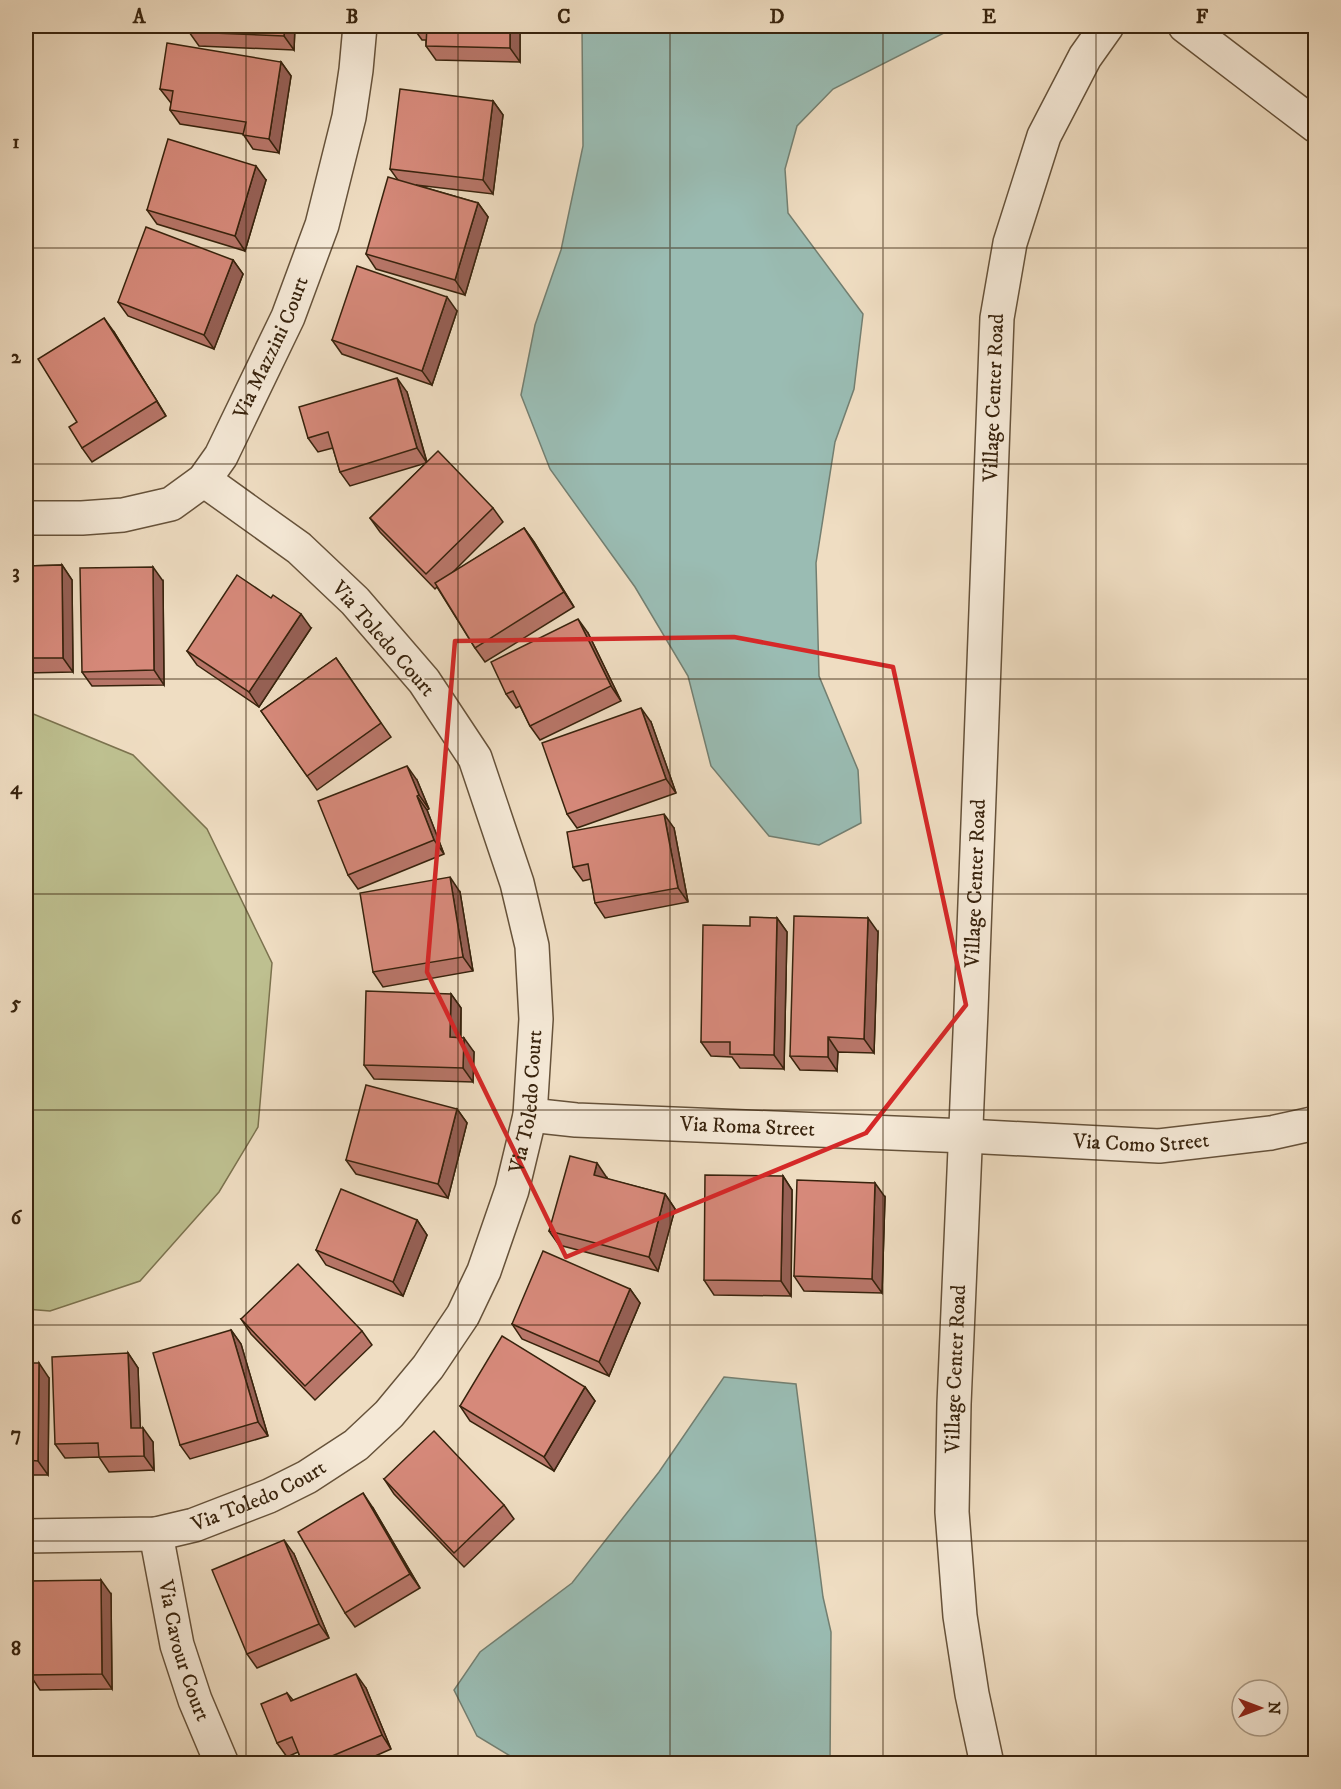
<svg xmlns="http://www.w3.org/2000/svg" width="1341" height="1789" font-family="'IM FELL DW Pica',serif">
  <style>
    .green { fill: #bec090; stroke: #7b724e; stroke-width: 1.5 }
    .water { fill: #9abcb3; stroke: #737f71; stroke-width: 1.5 }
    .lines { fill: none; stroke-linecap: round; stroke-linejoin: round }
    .minor-casing { stroke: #66523a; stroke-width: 36 }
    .minor { stroke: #f5e9d7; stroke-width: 33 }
    .wall { fill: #b87669; stroke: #38230d; stroke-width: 1.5 }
    .shaded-wall { fill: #966055; stroke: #38230d; stroke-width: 1.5 }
    .building { fill: #d6897a; stroke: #38230d; stroke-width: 1.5 }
    .marked { fill: none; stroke: #d62828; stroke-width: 4.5; stroke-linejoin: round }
    .grid { fill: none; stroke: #38230d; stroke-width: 1.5; stroke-opacity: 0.55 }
    .labels { text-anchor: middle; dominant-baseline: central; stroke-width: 4.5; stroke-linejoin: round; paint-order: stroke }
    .street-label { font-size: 21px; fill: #38230d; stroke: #f5e9d7 }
    .neatline { fill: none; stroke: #38230d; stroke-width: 2 }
    .grid-label { font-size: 20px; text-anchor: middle; font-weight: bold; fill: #38230d }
  </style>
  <rect width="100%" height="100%" fill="#efddc2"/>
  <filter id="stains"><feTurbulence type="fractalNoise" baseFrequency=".00333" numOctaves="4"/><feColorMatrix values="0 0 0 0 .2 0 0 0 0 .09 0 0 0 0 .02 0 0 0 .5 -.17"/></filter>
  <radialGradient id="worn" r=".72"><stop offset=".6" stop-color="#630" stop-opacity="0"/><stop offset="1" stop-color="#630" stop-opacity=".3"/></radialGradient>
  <polygon class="green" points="26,711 133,755 207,829 272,963 258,1127 219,1192 140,1281 50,1311 26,1309"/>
  <g class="water">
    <polygon points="582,26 955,26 954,28 833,89 797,126 785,169 788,213 863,314 854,389 835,442 816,563 819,676 858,770 861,823 819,845 769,836 711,766 688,676 635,587 550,469 521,395 535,325 561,250 583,146"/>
    <polygon points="724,1377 796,1384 823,1597 831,1632 830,1763 522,1763 477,1736 454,1690 480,1652 572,1583 659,1472"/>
  </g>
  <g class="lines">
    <defs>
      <g id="minor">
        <polyline points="1185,26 1316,126"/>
        <path id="s1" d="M 26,518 L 82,518 L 123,515 L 171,504 L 204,480 L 221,456 L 288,317 L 322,225 L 349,117 L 356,70 L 360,26"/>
        <path id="s2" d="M 530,1115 L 576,1120 L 966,1136 L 1159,1146 L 1271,1133 L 1316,1123"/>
        <path id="s3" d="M 156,1534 L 177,1645 L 195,1700 L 222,1764"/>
        <path id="s4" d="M 26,1536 L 156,1534 L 194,1525 L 269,1496 L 307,1477 L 356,1445 L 389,1414 L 428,1367 L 463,1315 L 484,1271 L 512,1190 L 530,1115 L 536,1019 L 532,946 L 517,883 L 475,758 L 424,681 L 355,601 L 299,548 L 204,480"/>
        <path id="s5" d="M 987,1764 L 972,1694 L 960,1616 L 952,1512 L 954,1404 L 971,1010 L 997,318 L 1010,243 L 1044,136 L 1085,57 L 1107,26"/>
      </g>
    </defs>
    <use href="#minor" class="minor-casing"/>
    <use href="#minor" class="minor"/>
  </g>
  <g class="wall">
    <polygon points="295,26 294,50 199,46 189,32"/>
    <polygon points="412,26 520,26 520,62 436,60 426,46 426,40 422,40"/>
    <polygon points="281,62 291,76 279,153 253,149 243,134 180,124 170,110 171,103 160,89"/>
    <polygon points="493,101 503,115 493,194 416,185 478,203 488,217 465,295 376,269 366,254 398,180 390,169"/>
    <polygon points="266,180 245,251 157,224 147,210"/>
    <polygon points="233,260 243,274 214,349 128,316 118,302"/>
    <polygon points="457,311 432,385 342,354 332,340"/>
    <polygon points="114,332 166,416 92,462 82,448 77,422"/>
    <polygon points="407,392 427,462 493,508 503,522 451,574 524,528 534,542 574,607 485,662 475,648 437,587 435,589 380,532 370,518 426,463 350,486 340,472 333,448 318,452 308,438"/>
    <polygon points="62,565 72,580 73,672 26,673 26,566"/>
    <polygon points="163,581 164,685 92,686 82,672"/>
    <polygon points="311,628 259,707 197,665 187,651"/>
    <polygon points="588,633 621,701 540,740 530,726 520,706 516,708 506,694"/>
    <polygon points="336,658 391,737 317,790 261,711"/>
    <polygon points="651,722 676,793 577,828 567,814"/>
    <polygon points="417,780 429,809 427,810 444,854 358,889 348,875"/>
    <polygon points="674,828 688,902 605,918 595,903 591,879 583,881 573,867"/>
    <polygon points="460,892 473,971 383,987 373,972"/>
    <polygon points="777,918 787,932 784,1069 740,1068 732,1057 711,1056 701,1042 750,926"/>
    <polygon points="878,932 874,1053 838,1052 837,1071 800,1070 790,1056"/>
    <polygon points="451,994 461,1008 461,1038 474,1052 473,1082 374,1079 364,1065"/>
    <polygon points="457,1109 467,1123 448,1198 356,1174 346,1160"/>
    <polygon points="783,1176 792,1190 791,1296 714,1295 704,1280"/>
    <polygon points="607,1178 607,1179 665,1194 675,1209 658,1271 559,1245 549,1231"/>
    <polygon points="885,1197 882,1293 804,1291 794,1276"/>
    <polygon points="417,1220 427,1235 403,1296 326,1265 316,1250"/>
    <polygon points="630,1289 640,1303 609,1376 522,1339 512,1324"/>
    <polygon points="241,1319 362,1331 372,1345 315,1400 251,1334"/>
    <polygon points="231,1330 241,1344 268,1436 190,1459 180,1445"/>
    <polygon points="128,1353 138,1368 140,1428 153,1442 154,1470 109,1472 99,1457 65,1458 55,1444"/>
    <polygon points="26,1363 49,1378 48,1475 26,1475"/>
    <polygon points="585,1387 595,1401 554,1471 470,1421 460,1406"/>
    <polygon points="384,1479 504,1505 514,1519 464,1567 394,1494"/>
    <polygon points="373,1508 420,1588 355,1627 345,1613"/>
    <polygon points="294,1554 329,1638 257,1668 247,1654"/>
    <polygon points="111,1594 112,1689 40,1690 30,1675"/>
    <polygon points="366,1688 391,1749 357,1764 303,1764 298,1752 287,1757 277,1743 287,1693 293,1700"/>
  </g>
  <g class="shaded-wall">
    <polygon points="285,26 295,26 294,50 284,36"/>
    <polygon points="510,26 520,26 520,62 510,48"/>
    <polygon points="281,62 291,76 279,153 269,139"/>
    <polygon points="493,101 503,115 493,194 483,180"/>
    <polygon points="256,166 266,180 245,251 235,236"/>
    <polygon points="478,203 488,217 465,295 455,280"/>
    <polygon points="233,260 243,274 214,349 204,335"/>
    <polygon points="447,297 457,311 432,385 422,371"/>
    <polygon points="104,318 114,332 166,416 157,401"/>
    <polygon points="397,378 407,392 427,463 417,448"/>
    <polygon points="524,528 534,542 574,607 564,592"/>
    <polygon points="62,565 72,580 73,672 63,658"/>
    <polygon points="153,567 163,581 164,685 154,670"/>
    <polygon points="301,614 311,628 259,707 249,692"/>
    <polygon points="578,619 588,633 621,701 611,686"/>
    <polygon points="641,708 651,722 676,793 666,779"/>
    <polygon points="407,766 417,780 429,809 419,795"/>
    <polygon points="417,796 427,810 444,854 434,840"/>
    <polygon points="664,814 674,828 688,902 678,888"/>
    <polygon points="450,877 460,892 473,971 463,957"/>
    <polygon points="777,918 787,932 784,1069 774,1055"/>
    <polygon points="868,918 878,932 874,1053 864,1039"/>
    <polygon points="451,994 461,1008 460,1052 450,1037"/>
    <polygon points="828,1037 838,1052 837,1071 828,1057"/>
    <polygon points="464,1038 474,1052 473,1082 463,1068"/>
    <polygon points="457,1109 467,1123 448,1198 438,1184"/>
    <polygon points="597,1163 607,1178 604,1189 594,1175"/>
    <polygon points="783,1176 792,1190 791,1296 781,1281"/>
    <polygon points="875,1183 885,1197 882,1293 872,1279"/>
    <polygon points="665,1194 675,1209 658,1271 649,1257"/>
    <polygon points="417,1220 427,1235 403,1296 393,1282"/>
    <polygon points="630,1289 640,1303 609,1376 599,1362"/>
    <polygon points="231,1330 241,1344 268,1436 258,1422"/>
    <polygon points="128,1353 138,1368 141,1443 131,1428"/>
    <polygon points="39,1363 49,1378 48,1475 38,1461"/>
    <polygon points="585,1387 595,1401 554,1471 544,1457"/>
    <polygon points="143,1428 153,1442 154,1470 144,1456"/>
    <polygon points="363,1493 373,1508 420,1588 410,1574"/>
    <polygon points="284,1540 294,1554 329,1638 319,1624"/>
    <polygon points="101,1580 111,1594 112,1689 102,1674"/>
    <polygon points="356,1674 366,1688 391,1749 382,1735"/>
  </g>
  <g class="building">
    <polygon points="189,26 285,26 284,36 189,32"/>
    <polygon points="418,26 510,26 510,48 426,46 427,26"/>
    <polygon points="167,43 281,62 269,139 243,135 246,122 170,110 173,91 160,89"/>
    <polygon points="400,89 493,101 483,180 390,169"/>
    <polygon points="168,139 256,166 235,236 147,210"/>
    <polygon points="388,177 478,203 455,280 366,254"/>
    <polygon points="146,227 233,260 204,335 118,302"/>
    <polygon points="357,266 447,297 422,371 332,340"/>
    <polygon points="104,318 157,401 82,448 69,427 77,422 38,359"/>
    <polygon points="397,378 417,448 340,472 328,432 308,438 299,407"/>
    <polygon points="438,451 493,508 426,574 370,518"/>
    <polygon points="524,528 564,592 475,648 435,583"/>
    <polygon points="62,565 63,658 26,658 26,566"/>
    <polygon points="153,567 154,670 82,672 80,568"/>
    <polygon points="237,575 271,598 273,595 301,614 249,692 187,651"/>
    <polygon points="578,619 611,686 530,726 513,691 506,694 491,662"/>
    <polygon points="336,658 381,723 307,776 261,711"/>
    <polygon points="641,708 666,779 567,814 542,743"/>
    <polygon points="407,766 419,795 417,796 434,840 348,875 318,801"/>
    <polygon points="664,814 678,888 595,903 588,864 573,867 567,832"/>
    <polygon points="450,877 463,957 373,972 360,893"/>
    <polygon points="794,916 868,918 864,1039 828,1037 828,1057 790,1056"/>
    <polygon points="750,917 777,918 774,1055 730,1054 730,1042 701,1042 703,925 750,926"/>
    <polygon points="366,991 451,994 450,1037 464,1038 463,1068 364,1065"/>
    <polygon points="366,1085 457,1109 438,1184 346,1160"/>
    <polygon points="570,1156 597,1163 594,1175 665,1194 649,1257 549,1231"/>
    <polygon points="705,1175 783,1176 781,1281 704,1280"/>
    <polygon points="797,1180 875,1183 872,1279 794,1276"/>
    <polygon points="341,1189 417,1220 393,1282 316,1250"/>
    <polygon points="543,1251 630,1289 599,1362 512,1324"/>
    <polygon points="298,1264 362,1331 305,1386 241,1319"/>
    <polygon points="231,1330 258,1422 180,1445 153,1353"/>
    <polygon points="502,1336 585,1387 544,1457 460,1406"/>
    <polygon points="128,1353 131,1428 143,1428 144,1456 99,1457 98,1443 55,1444 52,1357"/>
    <polygon points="26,1363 39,1363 38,1461 26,1460"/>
    <polygon points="434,1431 504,1505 454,1553 384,1479"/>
    <polygon points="363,1493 410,1574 345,1613 298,1532"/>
    <polygon points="284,1540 319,1624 247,1654 212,1570"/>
    <polygon points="101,1580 102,1674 30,1675 29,1581"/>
    <polygon points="356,1674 382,1735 313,1764 303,1764 292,1737 277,1743 261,1704 287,1693 291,1701"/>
    <polygon points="379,1756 384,1764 368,1764"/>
  </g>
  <path class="marked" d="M 734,637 L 893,667 L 966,1005 L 866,1133 L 566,1257 L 427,972 L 455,641 Z"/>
  <path class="grid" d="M 246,26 L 246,1764M 458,26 L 458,1764M 670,26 L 670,1764M 883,26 L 883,1764M 1096,26 L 1096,1764M 26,248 L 1316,248M 26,464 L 1316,464M 26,679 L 1316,679M 26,894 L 1316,894M 26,1110 L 1316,1110M 26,1325 L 1316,1325M 26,1541 L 1316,1541"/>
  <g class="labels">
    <g class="street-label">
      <text stroke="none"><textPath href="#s1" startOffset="336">Via Mazzini Court</textPath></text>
      <text stroke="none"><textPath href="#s5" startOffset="1370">Village Center Road</textPath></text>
      <text transform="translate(383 639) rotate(49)">Via Toledo Court</text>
      <text stroke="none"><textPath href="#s5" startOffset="884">Village Center Road</textPath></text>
      <text stroke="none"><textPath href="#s4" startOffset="744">Via Toledo Court</textPath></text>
      <text stroke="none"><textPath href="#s2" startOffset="218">Via Roma Street</textPath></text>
      <text stroke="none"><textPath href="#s2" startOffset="612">Via Como Street</textPath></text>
      <text stroke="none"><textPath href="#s5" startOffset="398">Village Center Road</textPath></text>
      <text stroke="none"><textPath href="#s4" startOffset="240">Via Toledo Court</textPath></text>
      <text stroke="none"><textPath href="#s3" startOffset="120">Via Cavour Court</textPath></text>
    </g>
  </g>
  <rect width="1341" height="1789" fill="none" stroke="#efddc2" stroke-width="66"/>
  <g transform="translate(1260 1708) rotate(90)"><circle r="28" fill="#f5e9d7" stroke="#a99a86" stroke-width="1.5"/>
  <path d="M0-4.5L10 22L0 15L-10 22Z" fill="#8f2418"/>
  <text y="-9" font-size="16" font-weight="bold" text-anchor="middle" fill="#38230d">N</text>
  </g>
  <rect x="33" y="33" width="1275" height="1723" class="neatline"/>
  <g class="grid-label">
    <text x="139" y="23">A</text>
    <text x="352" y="23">B</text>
    <text x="564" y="23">C</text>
    <text x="777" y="23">D</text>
    <text x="989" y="23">E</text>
    <text x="1202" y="23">F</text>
    <text x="16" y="148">1</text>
    <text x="16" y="363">2</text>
    <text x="16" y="578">3</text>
    <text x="16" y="794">4</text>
    <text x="16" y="1009">5</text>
    <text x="16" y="1224">6</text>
    <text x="16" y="1440">7</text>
    <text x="16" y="1655">8</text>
  </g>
  <rect width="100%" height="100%" filter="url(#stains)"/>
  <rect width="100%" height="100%" fill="url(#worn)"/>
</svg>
